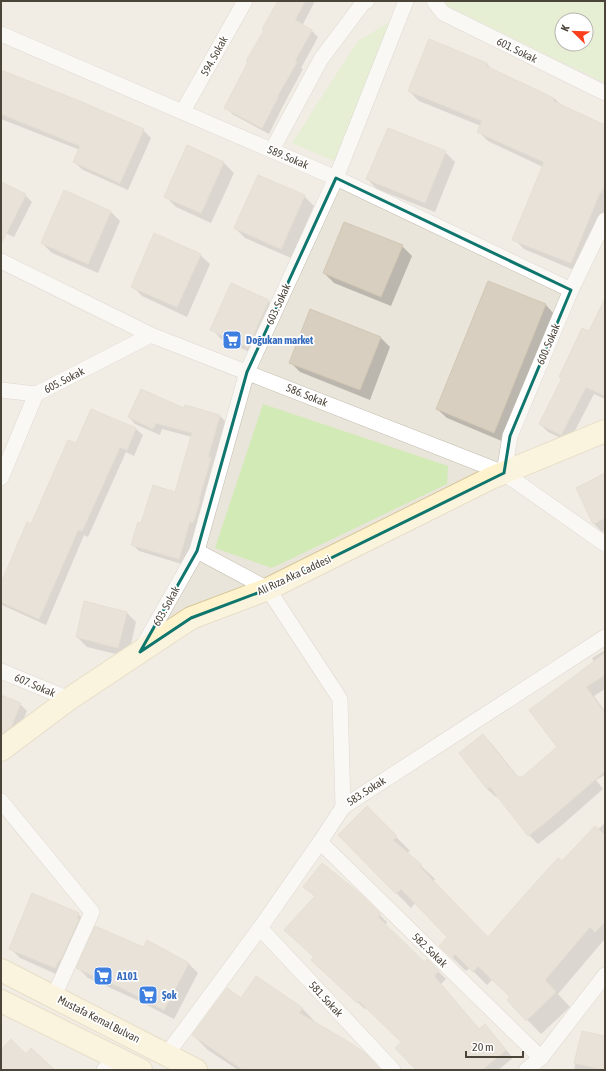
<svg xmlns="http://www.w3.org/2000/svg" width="606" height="1071" font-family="'Asap Condensed',sans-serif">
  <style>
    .residential { fill: #eae5da; fill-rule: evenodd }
    .green { fill: #d2eab5; fill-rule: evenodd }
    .shadow { fill: #0003 }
    .building { fill: #d8cfc1; stroke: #d3c7b4 }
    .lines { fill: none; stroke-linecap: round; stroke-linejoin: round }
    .street-casing { stroke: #c2bbae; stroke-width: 16 }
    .secondary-casing { stroke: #d6c79b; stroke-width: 24 }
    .street { stroke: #fff; stroke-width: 15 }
    .secondary { stroke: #fff3cd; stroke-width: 22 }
    .marked { fill: none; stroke: #0f766e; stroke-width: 3; stroke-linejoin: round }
    .labels { text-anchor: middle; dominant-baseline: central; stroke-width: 3.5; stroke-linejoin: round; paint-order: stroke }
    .street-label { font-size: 11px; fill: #4b4439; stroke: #fff }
    .shop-label { font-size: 11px; font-weight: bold; fill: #366cbe; stroke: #fff; text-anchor: start }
  </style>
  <rect width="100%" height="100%" fill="#f6f3ec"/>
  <path class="residential" d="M 1,1 L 605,1 L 605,1070 L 1,1070 ZM 562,20 L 586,20 L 586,44 L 562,44 Z"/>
  <g class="green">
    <path d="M 447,1 L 605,1 L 605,83 L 445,5 ZM 562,20 L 586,20 L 586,44 L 562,44 Z"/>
    <polygon points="393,20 334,161 292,143 358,41"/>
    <polygon points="263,404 448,466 447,484 272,568 215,548"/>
  </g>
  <g class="shadow">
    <polygon points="279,1 315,1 302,26 312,31 318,37 301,68 303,69 284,104 269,134 232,114 226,107"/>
    <polygon points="430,40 487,64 494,71 554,98 562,106 605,126 605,213 581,273 524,249 514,239 543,167 488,141 479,132 481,126 419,101 409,91"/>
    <polygon points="1,71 143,130 151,138 128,190 83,170 74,162 80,150 1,119"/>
    <polygon points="188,147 224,163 234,173 211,223 176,207 166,197"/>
    <polygon points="445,152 455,162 435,212 377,189 367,179"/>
    <polygon points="1,183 25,195 32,202 14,237 1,231"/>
    <polygon points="304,196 314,206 291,258 245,238 235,228"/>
    <polygon points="111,212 120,221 98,273 52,253 42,243"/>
    <polygon points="402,246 412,256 391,306 334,283 324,273"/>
    <polygon points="200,255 210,264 187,317 142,296 132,286"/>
    <polygon points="488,282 546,305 555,315 504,442 447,418 437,409"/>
    <polygon points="605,300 605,399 594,394 569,442 548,432 540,424 563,379 561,377 590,332"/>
    <polygon points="268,301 278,311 258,356 221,339 212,329"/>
    <polygon points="381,338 390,347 370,400 300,372 290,362"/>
    <polygon points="184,409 220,416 226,422 217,465 185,565 139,551 132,544 142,524 175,493 192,437 162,429 160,435 135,424 129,417"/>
    <polygon points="92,410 136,429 143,435 134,456 126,452 88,537 84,535 46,625 2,605 1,585 77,444"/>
    <polygon points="605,474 605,530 602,532 594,524 577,489"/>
    <polygon points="127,613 136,622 128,657 87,647 77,637"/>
    <polygon points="605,650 605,689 594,696 605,711 605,775 596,780 603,789 561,826 538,844 529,835 498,796 496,797 487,789 460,754 483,735 492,744 519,778 521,779 559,748 594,662 592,658"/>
    <polygon points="1,696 20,704 27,711 17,734 1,737"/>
    <polygon points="367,808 410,851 407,853 435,879 433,882 488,939 562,862 605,823 605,941 604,940 558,994 570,1007 541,1034 508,1000 511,997 492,980 487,985 470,968 466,971 440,946 449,937 415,903 411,908 339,835"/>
    <polygon points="305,887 356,892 387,922 385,925 424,963 427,960 446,979 441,984 479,1029 485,1025 513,1058 498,1070 418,1070 402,1042 367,1007 365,1009 320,967 315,957 316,897"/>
    <polygon points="78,914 88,924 65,978 20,958 10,948"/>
    <polygon points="143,949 189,964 198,973 174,1019 135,999 88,978 78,968"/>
    <polygon points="241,999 302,1008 317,1024 380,1070 238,1070 208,1050 193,1035"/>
    <polygon points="582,1032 605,1037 605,1070 574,1070"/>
  </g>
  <g class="building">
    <polygon points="278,1 305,1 295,20 312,30 295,61 297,62 277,97 278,97 262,128 224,108 248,62 246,61 264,30 262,29"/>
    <polygon points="429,39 487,63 486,66 554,98 553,101 605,125 605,185 601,193 600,192 571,263 512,240 544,162 477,132 482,121 408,91"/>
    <polygon points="1,70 82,102 144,129 120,183 73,162 80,146 1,114"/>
    <polygon points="388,128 446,151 425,203 366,179"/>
    <polygon points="187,145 224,162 201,213 164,197"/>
    <polygon points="258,175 305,195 281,249 234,228"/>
    <polygon points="1,182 26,194 1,244"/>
    <polygon points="64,190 111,211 88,264 41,243"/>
    <polygon points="344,222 403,245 381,297 323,273"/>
    <polygon points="154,233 201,254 177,307 131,287"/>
    <polygon points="488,281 546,304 494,433 436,409"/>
    <polygon points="231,283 269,300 248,347 210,330"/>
    <polygon points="605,298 605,396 586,387 561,435 539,424 562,378 559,377 582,328 589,331"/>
    <polygon points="310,309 381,337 360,390 289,363"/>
    <polygon points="141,389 184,408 185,405 220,415 208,457 211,458 199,499 200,500 193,523 190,521 179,559 131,545 138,522 141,523 153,485 175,492 192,433 156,423 153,429 128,417"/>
    <polygon points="91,409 136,428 127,450 120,447 82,531 78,530 39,619 1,602 1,583 27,522 31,524 68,440 76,443"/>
    <polygon points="605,473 605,518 593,524 576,488"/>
    <polygon points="84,601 127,612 118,648 76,637"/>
    <polygon points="605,653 605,675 586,687 605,713 605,771 552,817 528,836 490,787 487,789 459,753 483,734 518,778 520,776 521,778 557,747 529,710"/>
    <polygon points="1,695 21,703 11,727 1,734"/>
    <polygon points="367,806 397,836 393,840 422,865 420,867 488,937 529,890 558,858 562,861 595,826 605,835 605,922 595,932 590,927 545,980 556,992 526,1021 507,1000 510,997 478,966 473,972 455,954 452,958 439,946 447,937 401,889 396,894 338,835"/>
    <polygon points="322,863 357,891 381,914 378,917 424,962 427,959 439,971 434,976 479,1029 485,1024 506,1050 482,1070 416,1070 395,1048 401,1042 359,1001 357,1003 311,960 314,957 284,930 315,896 303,887"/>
    <polygon points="32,893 79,913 77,918 79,919 60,961 59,960 55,968 9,949"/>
    <polygon points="95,926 143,947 147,940 189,963 164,1010 124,989 76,968"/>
    <polygon points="256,976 303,1008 299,1013 344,1039 364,1052 381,1070 243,1070 192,1035 227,988 241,998"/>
    <polygon points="582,1031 605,1036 605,1070 574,1063"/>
    <polygon points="11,1039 26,1054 31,1048 55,1070 1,1070 1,1050"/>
  </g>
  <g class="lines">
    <defs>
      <g id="street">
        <polyline points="434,1 443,13 605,93"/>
        <polyline points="1,34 336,178 571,290"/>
        <polyline points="183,111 245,1"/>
        <polyline points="272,150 321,59 363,3 367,1"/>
        <polyline points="1,261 151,335 504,473 605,544"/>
        <polyline points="1,390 36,394"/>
        <polyline points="504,473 510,436 571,290 605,220"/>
        <polyline points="1,478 36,394 151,335"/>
        <polyline points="197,551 268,589 340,699 343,807"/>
        <polyline points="142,648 197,551 247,372 336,178 406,1"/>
        <polyline points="1,671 69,699"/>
        <polyline points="1,801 92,912 54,996"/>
        <polyline points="320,842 541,1058"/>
        <polyline points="260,928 393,1070"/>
        <polyline points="167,1054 260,928 320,842 343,807 605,637"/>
        <polyline points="104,1070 115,1057"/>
        <polyline points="526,1070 541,1058 605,975"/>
      </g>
      <g id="secondary">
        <polyline points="1,750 69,699 191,618 268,589 491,478 605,431"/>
        <polyline points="1,970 196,1070"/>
        <polyline points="1,1001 141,1070"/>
      </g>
    </defs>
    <use href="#street" class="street-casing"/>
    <use href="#secondary" class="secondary-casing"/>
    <use href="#street" class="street"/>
    <use href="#secondary" class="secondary"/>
  </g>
  <path d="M0 0H606V1071H0ZM 336,178 L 571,290 L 510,436 L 504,473 L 268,589 L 191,618 L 140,652 L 197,551 L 247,372 Z" fill="#f6f3ec" fill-opacity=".55" fill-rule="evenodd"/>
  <path class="marked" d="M 336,178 L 571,290 L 510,436 L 504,473 L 268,589 L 191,618 L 140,652 L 197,551 L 247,372 Z"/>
  <defs>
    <symbol id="supermarket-square" viewBox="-11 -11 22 22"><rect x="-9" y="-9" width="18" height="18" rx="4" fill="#3f7fe0" stroke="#fff"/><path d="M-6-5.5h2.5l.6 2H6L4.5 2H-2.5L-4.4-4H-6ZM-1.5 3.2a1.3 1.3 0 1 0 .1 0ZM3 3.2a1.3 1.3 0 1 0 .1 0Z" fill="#fff"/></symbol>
  </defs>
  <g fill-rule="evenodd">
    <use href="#supermarket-square" x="221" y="329" width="22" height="22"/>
    <use href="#supermarket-square" x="92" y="965" width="22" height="22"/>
    <use href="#supermarket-square" x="137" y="984" width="22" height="22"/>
  </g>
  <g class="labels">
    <g class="street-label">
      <text transform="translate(517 50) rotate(26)">601. Sokak</text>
      <text transform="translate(214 56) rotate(-61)">594. Sokak</text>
      <text transform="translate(288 157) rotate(23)">589. Sokak</text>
      <text transform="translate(278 304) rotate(-65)">603. Sokak</text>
      <text transform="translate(548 344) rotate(-67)">600. Sokak</text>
      <text transform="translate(64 380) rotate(-27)">605. Sokak</text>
      <text transform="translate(307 395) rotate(22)">586. Sokak</text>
      <text transform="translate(294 575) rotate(-25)">Ali Rıza Aka Caddesi</text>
      <text transform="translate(166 606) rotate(-61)">603. Sokak</text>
      <text transform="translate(35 685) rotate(23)">607. Sokak</text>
      <text transform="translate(366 791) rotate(-33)">583. Sokak</text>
      <text transform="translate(430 950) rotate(44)">582. Sokak</text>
      <text transform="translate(326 999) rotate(47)">581. Sokak</text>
      <text transform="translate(99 1019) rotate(27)">Mustafa Kemal Bulvarı</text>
    </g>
    <g class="shop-label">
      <text x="246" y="340">Doğukan market</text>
      <text x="117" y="976">A101</text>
      <text x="162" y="995">Şok</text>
    </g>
  </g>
  <rect width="606" height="1071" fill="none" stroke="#4b4439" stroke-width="4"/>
  <g transform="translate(574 32) rotate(293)"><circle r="19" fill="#ffffff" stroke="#b7b4b0"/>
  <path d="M0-3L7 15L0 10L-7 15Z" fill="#fc3f1d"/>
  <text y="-6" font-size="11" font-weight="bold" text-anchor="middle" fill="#4b4439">K</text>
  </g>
  <path d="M466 1051v6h57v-6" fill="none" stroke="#4b4439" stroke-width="2"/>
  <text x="472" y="1051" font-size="12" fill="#4b4439" stroke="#ffffff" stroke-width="3" paint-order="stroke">20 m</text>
</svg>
